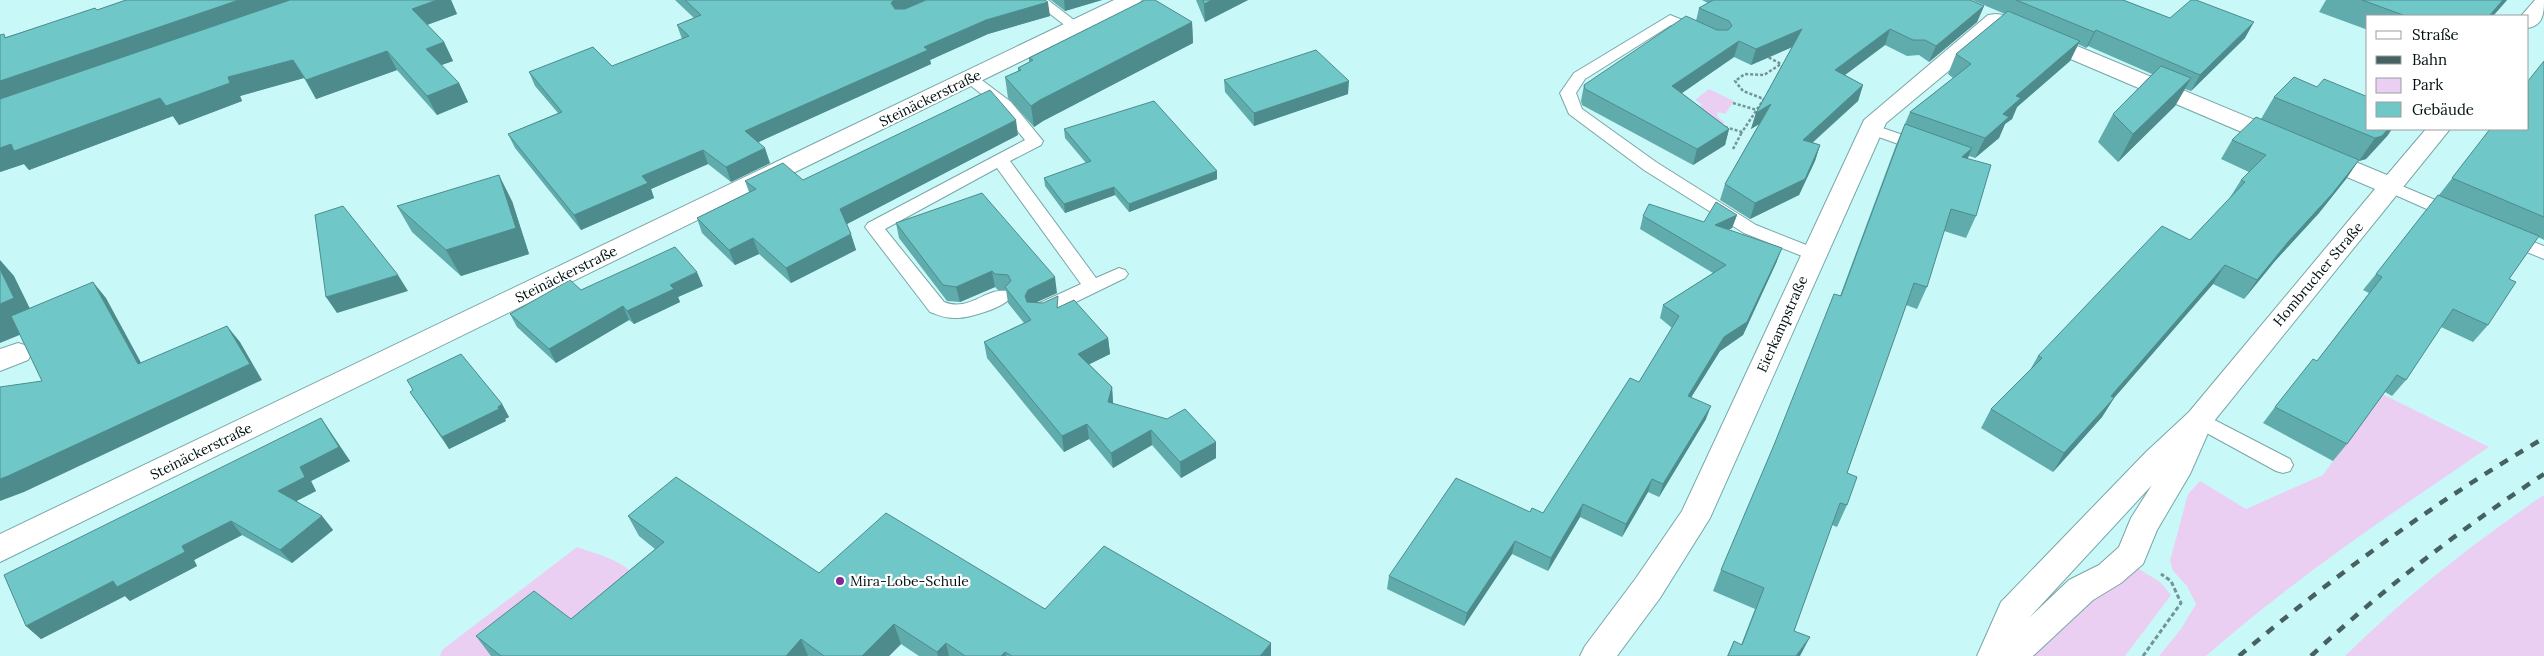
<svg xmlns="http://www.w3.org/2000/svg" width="2544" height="656" font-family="Lora,serif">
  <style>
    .green { fill: #ebcff3 }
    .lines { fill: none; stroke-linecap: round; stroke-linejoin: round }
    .service-casing { stroke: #79a6a6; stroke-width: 2 }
    .minor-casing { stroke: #79a6a6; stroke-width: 2 }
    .tertiary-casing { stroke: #79a6a6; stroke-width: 2 }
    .path-far1 { stroke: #739494; stroke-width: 2.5; stroke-dasharray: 3 2; stroke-linecap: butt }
    .path { stroke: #739494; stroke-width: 3; stroke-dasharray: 4.5 2.5; stroke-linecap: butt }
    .service { fill: #fff; fill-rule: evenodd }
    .minor { fill: #fff; fill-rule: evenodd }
    .tertiary { fill: #fff; fill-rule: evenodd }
    .rail { stroke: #476161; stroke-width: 4.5; stroke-dasharray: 9 9; stroke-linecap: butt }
    .wall { fill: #60abac }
    .shaded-wall { fill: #4e8b8c }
    .building { fill: #70c7c8; stroke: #4e8b8c }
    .poi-dot { fill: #802996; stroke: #fff; stroke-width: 2 }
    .labels { text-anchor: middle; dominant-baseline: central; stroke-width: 4.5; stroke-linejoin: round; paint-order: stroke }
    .street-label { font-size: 14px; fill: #011010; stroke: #fff }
    .poi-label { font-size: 14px; fill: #011010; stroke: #fff; text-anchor: start }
  </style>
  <rect width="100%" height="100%" fill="#c9f8f8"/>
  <g class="green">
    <polygon points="1709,89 1734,101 1725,114 1718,112 1717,116 1724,122 1722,127 1697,109 1702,104 1695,100"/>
    <path d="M 2372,389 L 2489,447 C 2392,513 2295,578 2206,656 L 2159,656 L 2181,629 L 2196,604 L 2187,586 L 2173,571 L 2170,561 L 2188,494 L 2200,481 L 2246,509 L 2323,475 L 2368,412 Z"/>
    <path d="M 2544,495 L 2544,656 L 2345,656 C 2407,595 2472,544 2544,495 Z"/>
    <path d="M 577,547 C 601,556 635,562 642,590 L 491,656 L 440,656 L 442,650 Z"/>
    <polygon points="2139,569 2160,582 2171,595 2125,656 2034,656 2055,628 2122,575"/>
  </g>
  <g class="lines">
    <defs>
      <g id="service">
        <polygon points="1032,0 1048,0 1083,27 1081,30 1071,30"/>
        <polygon points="1670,15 1705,29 1707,32 1700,36 1671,25 1585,79 1576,93 1582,109 1656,162 1756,225 1819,250 1822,254 1819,258 1807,258 1744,233 1644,170 1569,114 1560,93 1574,73"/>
        <path d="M 970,73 L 975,75 L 1011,102 L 1043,141 L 1041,145 L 1010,161 L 1096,278 L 1119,268 L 1125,270 L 1128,274 L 1125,278 L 1045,317 L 1038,318 L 1031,317 L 1029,312 L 1031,307 L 1081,284 L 997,168 L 885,229 L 944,302 C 970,313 988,285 1009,292 L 1012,296 C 1005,308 967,319 954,318 C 945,318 938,315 930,312 L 868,231 L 865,227 L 868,223 L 1025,140 L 999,108 L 965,81 L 962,78 Z"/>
        <polygon points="1871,124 1929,144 1931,148 1929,152 1923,153 1865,132 1863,129 1865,126"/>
        <polygon points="2390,181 2459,210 2462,214 2459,218 2447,218 2384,190 2382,186 2384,182"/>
        <polygon points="2508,232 2544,246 2544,259 2502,242 2499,238 2502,234"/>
        <polygon points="2199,412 2290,459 2293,465 2290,471 2283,473 2276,471 2192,425 2189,420 2192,415"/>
      </g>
      <g id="minor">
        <path d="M 2535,0 L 2544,0 C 2544,14 2543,25 2528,28 L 2528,16 L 2521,16 Z"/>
        <polygon points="1996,14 2004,15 2007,20 2004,25 1886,123 1710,518 1660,598 1617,656 1580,656 1585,646 1636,578 1682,511 1864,120 1988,15"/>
        <path d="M 2041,31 L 2387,175 L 2426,129 L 2450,129 L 2206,431 L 2208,433 L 2190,474 L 2157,530 L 2143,564 L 2121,583 L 2093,600 L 2033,656 L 1977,656 L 2001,602 L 2146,452 L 2189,412 L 2375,189 L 2033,43 L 2030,38 L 2033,33 ZM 2152,485 L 2131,518 L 2119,547 L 2099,565 L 2069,580 L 2029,618 Z"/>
        <polygon points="18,343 28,346 32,353 28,360 0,371 0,349"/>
      </g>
      <polygon id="tertiary" points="1114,0 1142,0 1138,4 0,562 0,534"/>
    </defs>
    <use href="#service" class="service-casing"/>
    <use href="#minor" class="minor-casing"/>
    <use href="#tertiary" class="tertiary-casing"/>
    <g class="path-far1">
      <polyline points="1733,103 1757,110"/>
      <polyline points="1725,127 1742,132 1764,99 1743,91 1735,81 1745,74 1764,75 1781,64 1766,56"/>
      <polyline points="1733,149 1742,132"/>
    </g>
    <polyline class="path" points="2143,656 2181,603 2171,581 2161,574"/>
    <use href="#service" class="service"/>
    <use href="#minor" class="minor"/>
    <use href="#tertiary" class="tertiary"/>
    <g class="rail">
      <path d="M 2239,656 C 2335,575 2435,502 2544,438"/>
      <path d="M 2311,656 C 2384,588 2461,529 2544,474"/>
    </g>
  </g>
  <g class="wall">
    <polygon points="126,0 451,0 457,14 427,25 444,42 453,61 441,65 459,83 468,102 437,115 397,70 316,99 304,78 240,96 242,101 179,125 173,116 29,170 24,164 0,172 0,35 6,37 97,10"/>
    <polygon points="675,0 1045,0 1050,16 988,34 930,60 931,64 758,142 770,163 731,182 708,164 651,189 654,198 581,230 515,148 508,134 558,113 535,86 529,72 612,66 682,39 677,25 694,18"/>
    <polygon points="1051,0 1102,0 1065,11"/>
    <polygon points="1196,0 1248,0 1205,22"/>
    <polygon points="1702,0 1970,0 1984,6 1977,22 1929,62 1919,55 1907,56 1885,45 1845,75 1863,85 1858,101 1812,142 1820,145 1815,161 1799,195 1750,219 1720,200 1725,184 1759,124 1751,129 1756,113 1792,47 1751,65 1734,57 1682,93 1729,129 1725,145 1693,165 1582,105 1581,101 1584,85 1696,21 1699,8 1708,3"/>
    <polygon points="1972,0 2123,0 2170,18 2245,38 2191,91 2185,89 2175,106 2118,162 2098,142 2113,114 2152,74 2088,46 2086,48 2078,44 2070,61 2017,107 2012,119 2005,124 1999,138 1975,158 1969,156 1968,158 1976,216 1966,238 1944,231 1927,287 1917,309 1906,305 1847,473 1847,505 1837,527 1832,525 1794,631 1800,656 1727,656 1734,641 1741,645 1755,609 1713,591 1721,570 1840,296 1896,145 1910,112 1953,78 1948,74 1956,54 2005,14"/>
    <polygon points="2326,0 2507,0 2493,16 2368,16 2368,30 2319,12"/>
    <polygon points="1192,22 1193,43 1043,121 1034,127 1008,98 1005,77 1018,71 1018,68 1029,62 1029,58"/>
    <polygon points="2544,61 2544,240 2538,237 2509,279 2488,325 2473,342 2441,327 2406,380 2392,396 2385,392 2347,444 2333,461 2263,423 2275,407 2317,361 2369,293 2363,290 2376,274 2439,195"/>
    <polygon points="1224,80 1348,94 1254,126 1225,92"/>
    <polygon points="2274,97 2388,135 2366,159 2359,161 2358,161 2346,179 2319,213 2275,261 2244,299 2213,284 2114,398 2102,417 2053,472 1981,428 1991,409 2030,370 2038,356 2190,240 2229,199 2241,180 2249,172 2221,159 2232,140 2261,119"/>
    <polygon points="1064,129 1217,179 1129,212 1115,195 1065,213 1045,186 1044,178 1086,163 1065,138"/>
    <polygon points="1018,135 847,224 856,250 791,283 759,254 735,265 702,233 697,218 749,192 745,181 803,180"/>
    <polygon points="512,201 529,254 461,276 412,232 397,206"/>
    <polygon points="1737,215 1732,228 1728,230 1777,261 1743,335 1720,351 1691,397 1706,419 1659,497 1648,492 1622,537 1580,517 1548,571 1512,554 1464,626 1387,589 1389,576 1530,512 1543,513 1639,382 1672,328 1660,318 1663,305 1713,273 1640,229 1643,216 1704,222"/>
    <polygon points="896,223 1057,293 1035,303 1059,307 1108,338 1110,354 1089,364 1112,387 1113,404 1216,442 1216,458 1181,478 1152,445 1113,468 1089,439 1064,452 987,358 984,342 1024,323 1008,303 1006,290 998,290 995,287 960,302 947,301 899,238"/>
    <polygon points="703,286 678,297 680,302 634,324 629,320 556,363 517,327 510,314 581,290"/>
    <polygon points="410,392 502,404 509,417 505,419 506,421 449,449"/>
    <polygon points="321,418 350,461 311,481 316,491 296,501 322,516 333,530 292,563 242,535 194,560 197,566 130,601 125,596 41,639 26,626"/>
    <polygon points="628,516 819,573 1045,609 1271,656 919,656 901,644 889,656 491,656 476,636 571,619 655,549 639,536"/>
  </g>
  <g class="shaded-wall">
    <polygon points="239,0 302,0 0,104 0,81"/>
    <polygon points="437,0 451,0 457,14 421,27 412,9"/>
    <polygon points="894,0 929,0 897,13 891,3"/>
    <polygon points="1064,0 1102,0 1065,11"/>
    <polygon points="1212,0 1248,0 1205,22 1204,4"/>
    <polygon points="2503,0 2507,0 2493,16 2489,16"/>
    <polygon points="1048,2 1050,16 988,34 930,60 931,64 750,146 745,131 924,47 986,20"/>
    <polygon points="1984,6 1977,22 1929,62 1936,46"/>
    <polygon points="1192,22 1193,43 1043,121 1034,127 1031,106 1040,100"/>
    <polygon points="2254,22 2245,38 2191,91 2200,75"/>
    <polygon points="1802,29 1797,45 1751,65 1756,49"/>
    <polygon points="1890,29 1885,45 1830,86 1835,70"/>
    <polygon points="2096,30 2088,46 2086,48 2094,32"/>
    <polygon points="1739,41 1734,57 1669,102 1672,86"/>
    <polygon points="2080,41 2070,61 2017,107 2012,119 2005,124 1999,138 1975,158 1985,138 2016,96"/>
    <polygon points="444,42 453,61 436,67 426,49"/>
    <polygon points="387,51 397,70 316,99 306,80"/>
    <polygon points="293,60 304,78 240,96 242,101 179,125 166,106 228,77"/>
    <polygon points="2191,78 2175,106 2118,162 2133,134"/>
    <polygon points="1349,81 1348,94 1254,126 1254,113"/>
    <polygon points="459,83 468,102 437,115 427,96"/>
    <polygon points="1863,85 1858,101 1798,156 1803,140"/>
    <polygon points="160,98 173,116 29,170 24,164 0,172 0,148"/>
    <polygon points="1771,104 1766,120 1751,129 1756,113"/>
    <polygon points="1016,120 1018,135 845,225 840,209"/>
    <polygon points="1729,129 1725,145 1693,165 1697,149"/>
    <polygon points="2388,129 2392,129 2388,135 2366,159 2359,161 2375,138"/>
    <polygon points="1820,145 1815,161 1799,195 1750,219 1755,203"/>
    <polygon points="765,148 770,163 731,182 726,167"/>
    <polygon points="1972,148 1963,169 1962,157"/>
    <polygon points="703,150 708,164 651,189 654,198 581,230 574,215 642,176"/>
    <polygon points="2359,160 2346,179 2319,213 2275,261 2244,299 2257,280 2288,242"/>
    <polygon points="1217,171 1217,179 1129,212 1129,204"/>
    <polygon points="499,175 512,201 529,254 461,276 446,250"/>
    <polygon points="1114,187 1115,195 1065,213 1064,204"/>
    <polygon points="1737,215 1732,228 1711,239 1715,225"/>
    <polygon points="851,234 856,250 791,283 786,268"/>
    <polygon points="753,238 759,254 735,265 729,250"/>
    <polygon points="1782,248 1777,261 1743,335 1720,351 1684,409 1688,396 1724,337"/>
    <polygon points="0,260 14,276 39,327 0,343"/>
    <polygon points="2225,265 2213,284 2114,398 2102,417 2053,472 2064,453 2111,396"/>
    <polygon points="992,271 995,287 960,302 956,287"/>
    <polygon points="697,272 703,286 678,297 680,302 634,324 627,311 670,285"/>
    <polygon points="398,275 408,291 337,313 326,297"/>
    <polygon points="1055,277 1057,293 1030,305 1027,311 1025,296 1028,290"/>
    <polygon points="93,282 106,298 151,381 138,364"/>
    <polygon points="623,306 629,320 556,363 549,349"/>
    <polygon points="227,326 240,342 262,380 24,492 0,501 0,479"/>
    <polygon points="1108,338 1110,354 1080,369 1078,354"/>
    <polygon points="1112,387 1113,403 1109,418 1108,402"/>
    <polygon points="502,404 509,417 505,419 506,421 449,449 442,437"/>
    <polygon points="1711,406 1706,419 1659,497 1663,484"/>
    <polygon points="321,418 350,461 311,481 316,491 289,505 278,491 300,467"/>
    <polygon points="1087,424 1089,439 1064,452 1062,436"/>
    <polygon points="1151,430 1152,445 1113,468 1111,453"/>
    <polygon points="1216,442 1216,458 1181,478 1180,462"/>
    <polygon points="1652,479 1648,492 1622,537 1626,524"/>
    <polygon points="1583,504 1580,517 1548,571 1551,558"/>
    <polygon points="322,516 333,530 292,563 280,550"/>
    <polygon points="231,521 242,535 194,560 197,566 130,601 125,596 41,639 26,626"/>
    <polygon points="1515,541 1512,554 1464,626 1467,613"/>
    <polygon points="894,624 901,644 889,656 862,656"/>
    <polygon points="1810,637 1800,656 1796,656"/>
    <polygon points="801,639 808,656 786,656"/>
    <polygon points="946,643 949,656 938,656 937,652"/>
    <polygon points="1271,643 1271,656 1260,656"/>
    <polygon points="1005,652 1006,656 1001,656"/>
  </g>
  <g class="building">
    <polygon points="126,0 239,0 0,81 0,35 4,34 5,38 95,8 97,10"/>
    <polygon points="290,0 437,0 412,9 444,42 426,49 459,83 427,96 387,51 306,80 293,60 228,77 230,83 166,106 160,98 14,151 11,144 0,148 0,99"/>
    <polygon points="685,0 894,0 891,3 895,9 905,9 926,0 1045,0 1048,2 986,20 924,47 928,50 745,131 765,148 726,167 703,150 642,176 648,183 574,215 508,134 562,112 529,72 593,47 612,66 689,36 677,25 701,15"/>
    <polygon points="1145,0 1155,0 1192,22 1040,100 1031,106 1005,77 1021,70 1018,68 1033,60 1029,58"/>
    <polygon points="1203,0 1212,0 1204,4"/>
    <polygon points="1713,0 1970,0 1984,6 1936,46 1925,40 1913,40 1890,29 1835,70 1863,85 1803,140 1820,145 1805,179 1755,203 1725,184 1771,104 1756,113 1802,29 1756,49 1739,41 1672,86 1729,129 1697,149 1585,89 1584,85 1686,16 1717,30 1728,30 1732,26 1729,21 1699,8"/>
    <polygon points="2016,0 2123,0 2170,18 2191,0 2196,0 2254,22 2200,75 2096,30 2094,32"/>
    <polygon points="2362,0 2503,0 2489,16 2402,16 2403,15"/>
    <polygon points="2008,11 2080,41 2016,96 2021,98 2003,114 2009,117 1985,138 1910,112 1971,64 1956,54"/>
    <polygon points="1316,50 1349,81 1254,113 1224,80"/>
    <polygon points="2544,61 2544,217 2452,178 2490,129 2528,129 2528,81"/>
    <polygon points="2161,66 2191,78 2133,134 2113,114"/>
    <polygon points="2294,77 2317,87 2324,79 2368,97 2368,129 2388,129 2382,136 2375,138 2274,97"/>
    <polygon points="990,90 1016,120 840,209 851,234 786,268 753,238 729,250 697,218 756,189 745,181 783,163 803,180"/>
    <polygon points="1154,101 1217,171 1129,204 1114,187 1064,204 1044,178 1091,161 1064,129"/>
    <polygon points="2256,117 2359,160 2332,194 2288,242 2257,280 2225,265 2111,396 2114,398 2064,453 1991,409 2042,358 2038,356 2162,226 2190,240 2245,182 2241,180 2266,155 2232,140"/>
    <polygon points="1905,124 1972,148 1962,157 1991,165 1976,216 1951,209 1927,287 1914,283 1847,473 1857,477 1847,505 1840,503 1794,631 1810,637 1796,656 1728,656 1734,641 1742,645 1764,588 1721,570 1774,445 1834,294 1841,296"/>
    <polygon points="499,175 516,228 446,250 397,206"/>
    <polygon points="982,193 1055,277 1028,290 1025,296 1027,302 1043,303 1058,296 1057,308 1074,300 1108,338 1078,354 1112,387 1108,402 1167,419 1185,409 1216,442 1180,462 1151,430 1111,453 1087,424 1062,436 984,342 1031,320 1005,287 1011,281 1008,275 995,274 992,271 956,287 943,285 896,223"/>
    <polygon points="2438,195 2539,236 2509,279 2516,282 2488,325 2453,309 2406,380 2397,375 2347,444 2275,407 2313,359 2317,361 2382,277 2376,274"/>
    <polygon points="1716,202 1737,215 1715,225 1782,248 1747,322 1724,337 1688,396 1711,406 1663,484 1652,479 1626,524 1583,504 1551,558 1515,541 1467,613 1389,576 1456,478 1530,512 1532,508 1543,513 1630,378 1639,382 1679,316 1663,305 1726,265 1643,216 1649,204 1704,222"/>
    <polygon points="343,206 398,275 326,297 315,215"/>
    <polygon points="675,247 697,272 670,285 674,289 627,311 623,306 549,349 510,314 570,280 581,290"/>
    <polygon points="0,269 14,298 0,304"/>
    <polygon points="93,282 138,364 227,326 250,364 8,476 0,479 0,387 42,381 11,316"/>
    <polygon points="461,354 502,404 498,407 499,409 442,437 410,392 413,390 407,380"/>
    <polygon points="321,418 339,447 300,467 305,477 278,491 322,516 280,550 231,521 182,546 185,552 117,587 113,581 26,626 4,575"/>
    <polygon points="676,477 819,573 886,513 1045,609 1104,546 1271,643 1260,656 1012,656 1005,652 1001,656 965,656 946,643 937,652 894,624 862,656 824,656 801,639 786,656 501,656 476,636 534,591 571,619 664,542 628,516"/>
  </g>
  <circle class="poi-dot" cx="840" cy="581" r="5"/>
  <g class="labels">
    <g class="street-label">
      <text transform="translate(930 98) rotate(-26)">Steinäckerstraße</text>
      <text transform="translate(566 274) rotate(-26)">Steinäckerstraße</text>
      <text transform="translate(2318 274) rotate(-50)">Hombrucher Straße</text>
      <text transform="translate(1782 324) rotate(-66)">Eierkampstraße</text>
      <text transform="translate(201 451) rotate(-26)">Steinäckerstraße</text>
    </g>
    <g class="poi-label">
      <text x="850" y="581">Mira-Lobe-Schule</text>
    </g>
  </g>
  <rect x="2366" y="15" width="162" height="115" fill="#ffffff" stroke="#999f9f"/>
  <rect x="2376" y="31" width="25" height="8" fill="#ffffff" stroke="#999f9f"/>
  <text x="2412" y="40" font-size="15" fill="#011010">Straße</text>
  <rect x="2376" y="56" width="25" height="8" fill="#476161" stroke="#999f9f"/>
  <text x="2412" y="65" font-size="15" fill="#011010">Bahn</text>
  <rect x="2376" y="78" width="25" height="15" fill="#ebcff3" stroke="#999f9f"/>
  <text x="2412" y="90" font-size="15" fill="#011010">Park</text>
  <rect x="2376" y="102" width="25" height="15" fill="#70c7c8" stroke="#999f9f"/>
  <text x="2412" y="115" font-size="15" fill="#011010">Gebäude</text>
</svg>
